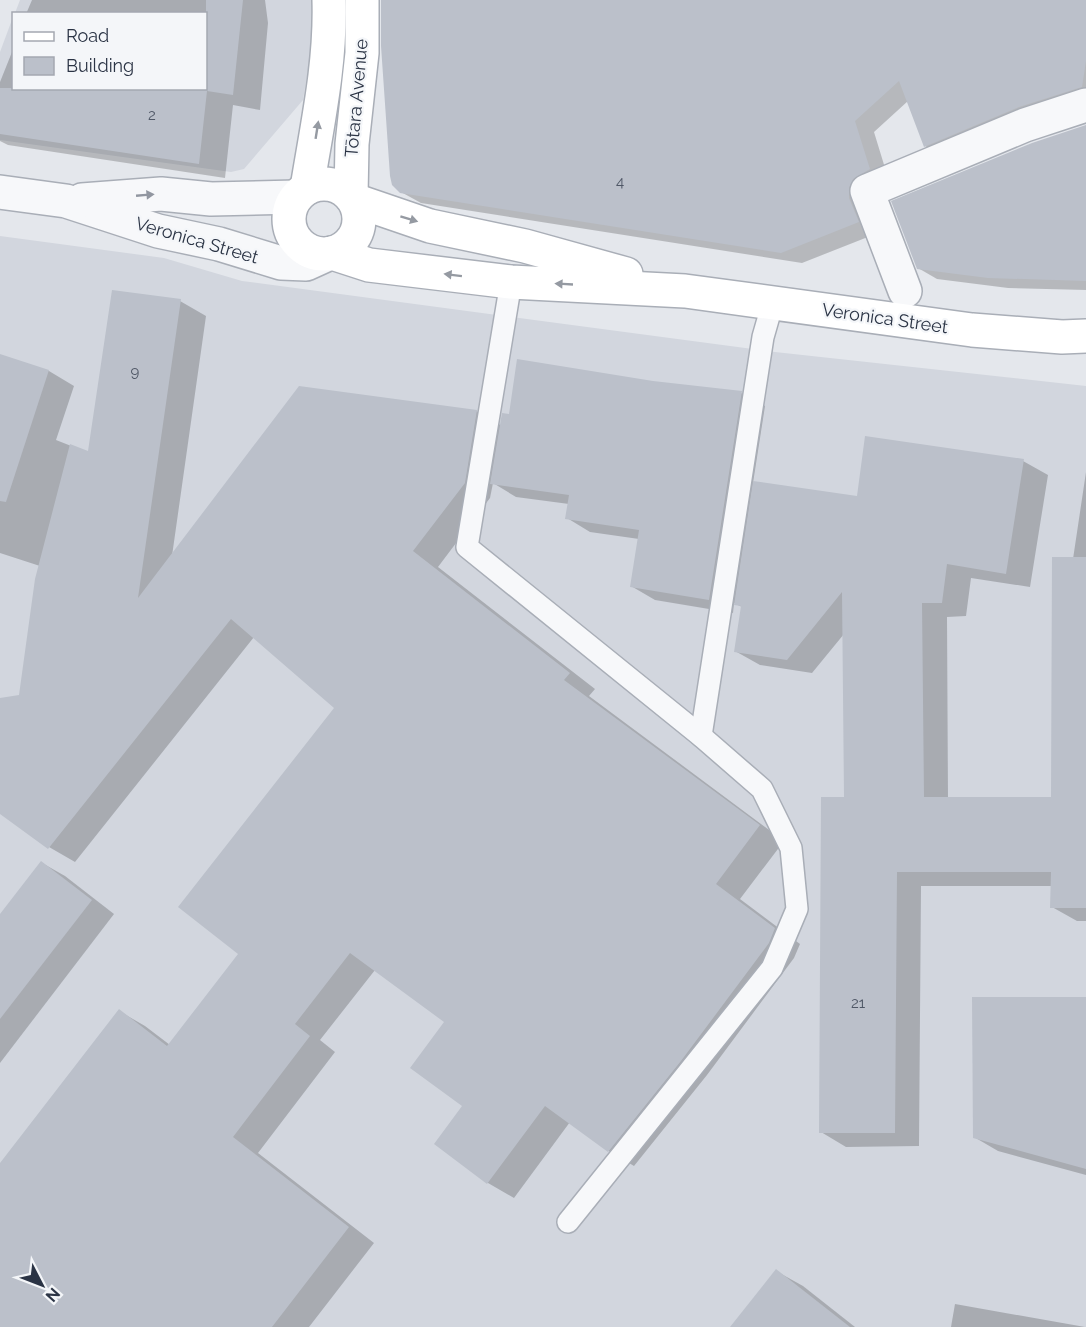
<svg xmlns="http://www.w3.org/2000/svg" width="1086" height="1327" font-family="Raleway,sans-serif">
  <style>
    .built { fill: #d2d6de }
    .shadow { fill: #0003 }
    .building { fill: #bbc0ca }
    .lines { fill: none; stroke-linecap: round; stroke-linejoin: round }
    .lane-casing { stroke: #a9aeb7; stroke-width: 24 }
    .street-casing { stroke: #a9aeb7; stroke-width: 36 }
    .secondary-casing { stroke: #a9aeb7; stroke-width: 36 }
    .lane { stroke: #f7f8fa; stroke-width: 21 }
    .street { stroke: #f7f8fa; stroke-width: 33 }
    .secondary { stroke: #fff; stroke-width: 33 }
    .oneway { fill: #959aa2 }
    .oneway2 { fill: #9196a0 }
    .labels { text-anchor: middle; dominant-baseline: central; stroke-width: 4.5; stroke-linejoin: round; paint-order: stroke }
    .number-label { font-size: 15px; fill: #4f5766 }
    .street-label { font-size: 18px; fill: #2b3445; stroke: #f4f6f9 }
  </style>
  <rect width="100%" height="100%" fill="#e4e7ec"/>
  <g class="built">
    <polygon points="20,0 312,0 311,51 303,100 244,169 231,172 0,140 0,52 13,17 14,88 206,88 206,14 15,13"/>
    <polygon points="0,236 164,258 242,281 775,352 1086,386 1086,1327 0,1327"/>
  </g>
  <g class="shadow">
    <polygon points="32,0 265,0 268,23 260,110 233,105 225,178 8,145 0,141 0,82 14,47 14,88 206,88 206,14 26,14"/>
    <polygon points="382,0 1086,0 1086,103 945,157 925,146 908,101 874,132 889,181 878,233 802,263 421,203 401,192"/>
    <polygon points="1086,126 1086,290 1008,288 937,279 918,268"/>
    <polygon points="180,301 206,316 172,556 476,411 502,426 510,415 653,382 741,393 765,406 753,483 858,498 1023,461 1048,475 1030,587 971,578 966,616 947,617 948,799 1053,799 1073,559 1086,472 1086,921 1077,921 1052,907 1052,886 921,886 919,1146 846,1147 821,1132 845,799 844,634 812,673 760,665 735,651 742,607 734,603 733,613 655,600 631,586 639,539 590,532 567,518 569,504 516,497 493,483 490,498 438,567 595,689 589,696 784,841 740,899 800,944 794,958 707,1075 634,1166 609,1151 570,1122 514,1198 488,1183 436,1144 464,1106 446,1022 375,970 320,1040 335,1052 258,1153 374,1243 309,1327 0,1327 0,1165 119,1011 145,1026 170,1045 240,954 336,708 254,637 75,862 49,847 0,812 0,699 21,696 40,566 0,553 0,355 49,371 74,386 56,440 89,453"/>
    <polygon points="42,863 65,876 114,914 0,1063 0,917"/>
    <polygon points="1086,998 1086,1175 998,1151 974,1137"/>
    <polygon points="776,1271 803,1286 855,1327 732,1327"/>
    <polygon points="955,1304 1085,1327 951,1327"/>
  </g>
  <g class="building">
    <polygon points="206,0 243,0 233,95 207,91 199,164 0,134 0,88 206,88"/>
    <polygon points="381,0 1086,0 1086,61 1082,87 1019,107 924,147 899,81 855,121 870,169 853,179 849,188 849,198 859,222 781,253 400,193 392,185 390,176 381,46"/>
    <polygon points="1086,125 1086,281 988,278 917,269 891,201 1032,143"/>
    <polygon points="112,290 181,299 138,598 299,386 477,410 465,483 413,551 570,673 564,680 760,825 716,884 775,928 769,943 681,1061 608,1152 545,1106 487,1184 434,1144 462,1106 410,1068 444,1022 350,953 295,1024 310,1036 233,1137 349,1227 272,1327 0,1327 0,1163 119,1009 167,1046 238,954 178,907 334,708 231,619 48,849 0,814 0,698 19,695 35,579 70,444 88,451"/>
    <polygon points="0,354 49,370 6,502 0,501"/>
    <polygon points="517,359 653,381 742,391 709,600 630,587 639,530 565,519 569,495 490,484 502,413 509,414"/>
    <polygon points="865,436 1024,459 1006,574 947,564 942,603 922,603 924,797 1051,797 1052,557 1086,557 1086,908 1050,908 1051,872 897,872 895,1133 819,1133 821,797 844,797 842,592 787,660 734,652 741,606 734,605 753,481 857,496"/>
    <polygon points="41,861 92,900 0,1019 0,914"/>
    <polygon points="972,997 1086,997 1086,1169 973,1138"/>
    <polygon points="776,1269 850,1327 730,1327"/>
  </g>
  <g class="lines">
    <defs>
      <g id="lane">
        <polyline points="511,282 467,547 701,736 762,789 791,848 797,909 772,968 568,1222"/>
        <polyline points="701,736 763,337 773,302"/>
      </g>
      <g id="street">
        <polyline points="0,192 66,201 158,231 219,244 281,263 306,264 328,254"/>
        <polyline points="82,200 161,194 211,199 296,197"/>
        <polyline points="905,291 867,191 1025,125 1086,105"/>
      </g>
      <g id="secondary">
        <circle cx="324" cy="219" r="35"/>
        <path d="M 307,188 C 317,126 331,63 329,0"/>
        <polyline points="351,196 352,144 362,53 362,0"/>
        <polyline points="354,200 430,226 525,246 626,274"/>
        <polyline points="332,253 369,265 511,282 685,291 972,330 1062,337 1086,336"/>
      </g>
    </defs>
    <use href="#lane" class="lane-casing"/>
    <use href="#street" class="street-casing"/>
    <use href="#secondary" class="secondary-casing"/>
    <use href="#lane" class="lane"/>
    <use href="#street" class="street"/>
    <use href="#secondary" class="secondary"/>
  </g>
  <defs><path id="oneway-solid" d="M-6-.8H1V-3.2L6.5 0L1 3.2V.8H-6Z" transform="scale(1.5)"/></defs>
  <g class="oneway">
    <use href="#oneway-solid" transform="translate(317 130) rotate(-81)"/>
    <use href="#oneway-solid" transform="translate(409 219) rotate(17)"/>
    <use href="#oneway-solid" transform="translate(453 275) rotate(-173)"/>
    <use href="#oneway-solid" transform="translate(564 284) rotate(-177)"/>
  </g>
  <use class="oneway2" href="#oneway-solid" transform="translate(145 195) rotate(-5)"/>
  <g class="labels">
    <g class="number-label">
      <text x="152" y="115">2</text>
      <text x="620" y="182">4</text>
      <text x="135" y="372">9</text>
      <text x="858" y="1003">21</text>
    </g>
    <g class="street-label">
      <text transform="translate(356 98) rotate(-85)">Tōtara Avenue</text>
      <text transform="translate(197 240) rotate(16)">Veronica Street</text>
      <text transform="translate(885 318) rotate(8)">Veronica Street</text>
    </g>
  </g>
  <rect x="12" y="12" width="195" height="78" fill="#f4f6f9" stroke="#a4a8b1" stroke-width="1.5"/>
  <rect x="24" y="32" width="30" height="9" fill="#ffffff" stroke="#a4a8b1" stroke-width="1.5"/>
  <text x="66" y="42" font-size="18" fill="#2b3445">Road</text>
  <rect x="24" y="57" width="30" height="18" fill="#bbc0ca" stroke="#a4a8b1" stroke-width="1.5"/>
  <text x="66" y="72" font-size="18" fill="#2b3445">Building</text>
  <g transform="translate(42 1285) rotate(132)" stroke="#f4f6f9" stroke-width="4.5" paint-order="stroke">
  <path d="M0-4.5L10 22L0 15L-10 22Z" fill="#2b3445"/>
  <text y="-9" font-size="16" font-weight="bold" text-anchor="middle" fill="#2b3445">N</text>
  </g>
</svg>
